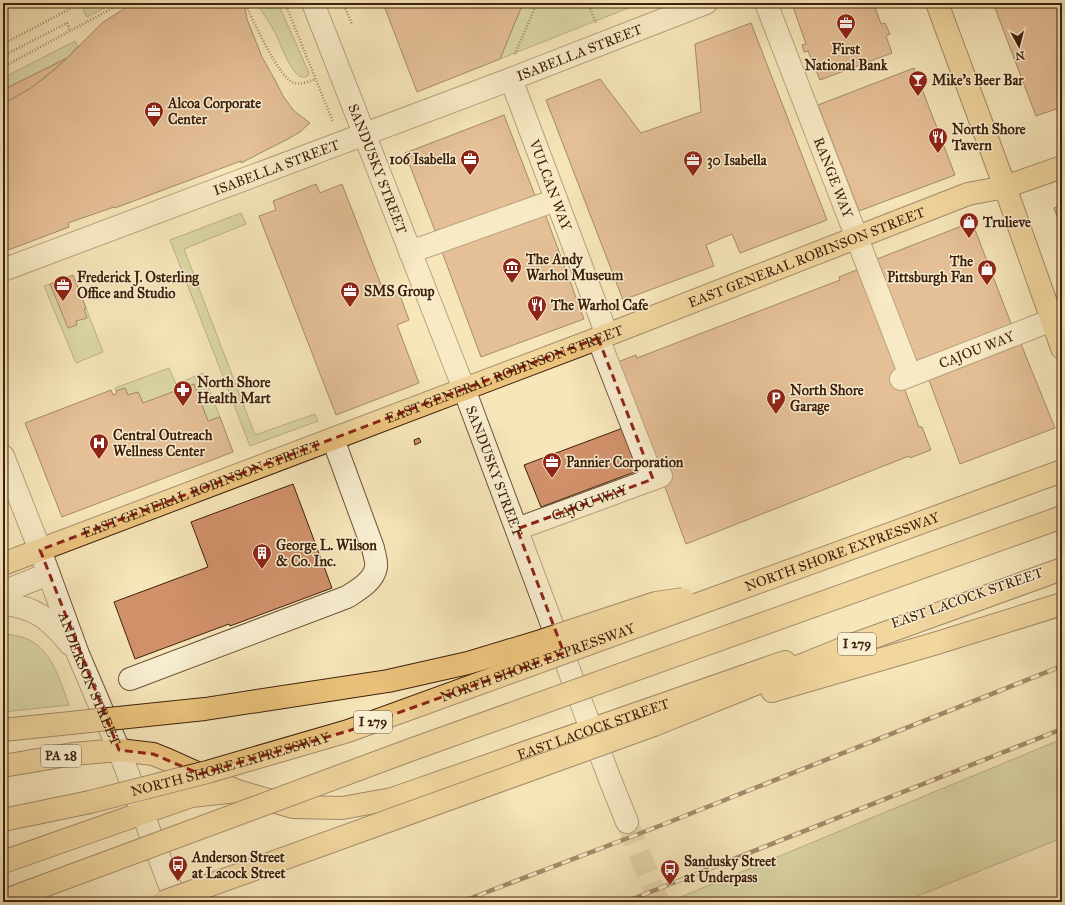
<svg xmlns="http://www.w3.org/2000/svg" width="1065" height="905" font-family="'IM FELL Great Primer',serif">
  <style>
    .green { fill: #bcc58f; stroke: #7e724e }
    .building { fill: #d1916b; stroke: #3f200c }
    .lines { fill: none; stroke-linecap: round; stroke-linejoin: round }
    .minor-tunnel { stroke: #d1be96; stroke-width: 22; stroke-dasharray: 22 11; stroke-linecap: butt }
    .minor-casing { stroke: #6d5237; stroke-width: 24 }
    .major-casing { stroke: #3f200c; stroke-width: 24 }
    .highway-casing { stroke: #3f200c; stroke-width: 24 }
    .path { stroke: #3f200c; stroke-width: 2.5; stroke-dasharray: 1 2; stroke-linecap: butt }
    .minor { stroke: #f9efd2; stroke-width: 22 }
    .major { stroke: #ebc37c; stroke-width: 22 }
    .highway { stroke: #ebc37c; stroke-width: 22 }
    .rail-casing { stroke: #3f200c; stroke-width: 4.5 }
    .rail { stroke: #f9efd2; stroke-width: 3; stroke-dasharray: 9; stroke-linecap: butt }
    .highway-bridge-casing { stroke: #3f200c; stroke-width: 24; stroke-linecap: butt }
    .highway-bridge { stroke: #ebc37c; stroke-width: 22 }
    .marked { fill: none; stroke: #8f2418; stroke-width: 3; stroke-dasharray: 8 5; stroke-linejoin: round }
    .labels { text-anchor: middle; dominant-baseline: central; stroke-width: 3; stroke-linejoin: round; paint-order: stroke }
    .shield { fill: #f9efd2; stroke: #775e47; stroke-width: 1 }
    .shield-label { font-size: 13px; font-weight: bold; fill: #3f200c }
    .poi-label { font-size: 14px; font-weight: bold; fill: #3f200c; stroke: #f9efd2; text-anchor: start }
    .street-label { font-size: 14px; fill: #3f200c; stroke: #f9efd2 }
  </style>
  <rect width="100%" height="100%" fill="#f6e6b9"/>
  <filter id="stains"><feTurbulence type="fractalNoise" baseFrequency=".005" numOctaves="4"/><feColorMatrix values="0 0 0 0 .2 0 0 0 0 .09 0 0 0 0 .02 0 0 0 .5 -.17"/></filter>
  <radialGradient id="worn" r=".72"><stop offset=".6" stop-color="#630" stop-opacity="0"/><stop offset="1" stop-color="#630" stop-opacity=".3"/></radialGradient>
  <g class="green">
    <polygon points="95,3 114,3 87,17 83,9"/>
    <path d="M 256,3 L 278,3 L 309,73 L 308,76 C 304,77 302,78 299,76 C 288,68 280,41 273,29 C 268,20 262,12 256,3 Z"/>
    <polygon points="523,3 641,3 500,59"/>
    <polygon points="75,41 78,46 67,58 3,90 3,78"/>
    <polygon points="241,213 246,224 184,249 255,435 315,414 318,421 250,446 170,240"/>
    <polygon points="50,284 77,325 76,321 86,318 84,309 86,308 103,352 76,363 44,286"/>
    <polygon points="169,368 176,384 203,373 220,417 208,421 194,384 143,403 138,392 128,395 125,388 116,391 115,388"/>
    <path d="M 3,625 L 6,625 L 6,634 C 12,635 19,636 25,638 C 52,648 60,681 69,705 L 3,712 Z"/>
    <polygon points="1062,739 1062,838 903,902 672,902 671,901"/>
  </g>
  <g class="building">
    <polygon points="133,3 244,3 247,19 262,57 275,80 283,96 294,111 310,123 300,132 288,139 241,163 241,161 115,208 114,207 68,223 69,227 3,252 3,104 43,79 67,58 102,23"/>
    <polygon points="383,3 523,3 500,59 417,92"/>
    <polygon points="794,3 877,3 874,4 881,24 885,23 890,34 886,36 892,53 820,80 808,51 804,52 802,45 806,44 792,4"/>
    <polygon points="993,3 1062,3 1062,107 1036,116"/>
    <polygon points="751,23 827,220 740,253 732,234 706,245 714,266 623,300 546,100 600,79 641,133 701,112 695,44"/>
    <polygon points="67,58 55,69 31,88 3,104 3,90"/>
    <polygon points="914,68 955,175 859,211 818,105"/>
    <polygon points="504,115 536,198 437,236 405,153"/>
    <polygon points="316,184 320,193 342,184 385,295 398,290 409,320 397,325 419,383 336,415 259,216 276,210 273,201"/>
    <polygon points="1062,205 1062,230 1054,208"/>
    <polygon points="544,211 584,319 481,357 441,249"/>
    <polygon points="972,222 1012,326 916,363 877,259"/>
    <polygon points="859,269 919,427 922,427 931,450 910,458 909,456 686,544 661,476 615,363 636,355 637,358 840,280 839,277"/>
    <polygon points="73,275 86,308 84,309 87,318 76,321 77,325 68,328 50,284"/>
    <polygon points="1021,344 1055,428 960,464 929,380"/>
    <polygon points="194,384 208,421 220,417 233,452 62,517 25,423 111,390 113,395 117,393 116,391 125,388 128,395 138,392 143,403"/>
    <polygon points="623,428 640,470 541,507 524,465"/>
    <polygon points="419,438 421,442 415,445 414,440"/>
    <polygon points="293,484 332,588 230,626 229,624 135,659 114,602 208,567 191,522"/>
  </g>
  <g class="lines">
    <polyline class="minor-tunnel" points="627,822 659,902"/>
    <defs>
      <g id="minor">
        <path id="s1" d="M 313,3 L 464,389 L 609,777 L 627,822"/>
        <path id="s2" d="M 766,3 L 910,375"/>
        <path id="s3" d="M 511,79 L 607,335"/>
        <polyline points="410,252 556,200"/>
        <path id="s4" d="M 3,270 L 511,79 L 706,3"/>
        <polyline points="598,338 653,479"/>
        <path id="s5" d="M 901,379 L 1052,320"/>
        <path id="s6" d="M 3,456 L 40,550 L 78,654 L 119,750 L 176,902"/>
        <path id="s7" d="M 517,529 L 661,476"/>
        <polyline points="3,592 48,574"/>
        <path d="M 3,604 C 36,607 49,619 70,644"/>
        <path d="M 130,679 L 347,597 C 358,590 374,581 376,567 C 377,561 374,554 373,548 L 333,439"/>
      </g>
      <g id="major">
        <polyline points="937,3 1005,187 1062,348"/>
        <path id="s8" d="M 3,564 L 607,335 L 968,194 L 1005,187 L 1062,167"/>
        <path id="s9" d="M 119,750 L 153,754 L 168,760 L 237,791 L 293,807 L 342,808 L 392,799 L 785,662"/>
      </g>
      <g id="highway">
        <path id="s10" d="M 734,591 L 1062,471"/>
        <polyline points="772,691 937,643 1062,604"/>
        <polyline points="654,725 849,646 1062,569"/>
        <polyline points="3,766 73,754 119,750"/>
        <polyline points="3,862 191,796 237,791"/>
      </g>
    </defs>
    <use href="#minor" class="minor-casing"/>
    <use href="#major" class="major-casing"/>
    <use href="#highway" class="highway-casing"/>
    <g class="path">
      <path d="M 245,3 C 253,20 277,74 292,82 C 299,86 309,81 316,79"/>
      <polyline points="285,3 333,122"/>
      <polyline points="343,3 352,24"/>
      <polyline points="588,3 596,23"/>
      <polyline points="3,44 81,3"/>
      <polyline points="515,54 537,3"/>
      <polyline points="3,56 67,23 70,31"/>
      <polyline points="3,67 122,3"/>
    </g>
    <use href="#minor" class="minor"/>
    <use href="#major" class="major"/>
    <use href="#highway" class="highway"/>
    <defs>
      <g id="rail">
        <polyline points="461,902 667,823 1062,666"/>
        <polyline points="625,902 1062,729"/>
      </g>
    </defs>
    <use href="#rail" class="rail-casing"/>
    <use href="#rail" class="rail"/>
    <defs>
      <g id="highway-bridge">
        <polyline points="3,730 205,709 388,681 468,663 541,641 656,603 683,599"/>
        <path id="s11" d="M 3,820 L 90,802 L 207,772 L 348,731 L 734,591"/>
        <polyline points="3,901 413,749 1062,517"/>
        <polyline points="163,902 654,725"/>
      </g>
    </defs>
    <use href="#highway-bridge" class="highway-bridge-casing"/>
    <use href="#highway-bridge" class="highway-bridge"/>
  </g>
  <path d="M0 0H1065V905H0ZM 598,338 L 653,479 L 517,529 L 564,653 L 348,731 L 200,774 L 153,754 L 119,750 L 40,550 Z" fill="#f6e6b9" fill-opacity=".55" fill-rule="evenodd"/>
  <path class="marked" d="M 598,338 L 653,479 L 517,529 L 564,653 L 348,731 L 200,774 L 153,754 L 119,750 L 40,550 Z"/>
  <defs>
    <symbol id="office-pin" viewBox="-11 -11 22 30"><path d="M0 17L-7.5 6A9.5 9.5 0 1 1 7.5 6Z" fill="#8f2418" stroke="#f9efd2"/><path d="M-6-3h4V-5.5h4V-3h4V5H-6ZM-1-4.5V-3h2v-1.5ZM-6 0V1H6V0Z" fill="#fff"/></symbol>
    <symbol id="bar-pin" viewBox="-11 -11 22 30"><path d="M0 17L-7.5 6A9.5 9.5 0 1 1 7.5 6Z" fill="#8f2418" stroke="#f9efd2"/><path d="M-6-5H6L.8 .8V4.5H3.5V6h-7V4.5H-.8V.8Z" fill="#fff"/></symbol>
    <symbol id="restaurant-pin" viewBox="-11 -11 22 30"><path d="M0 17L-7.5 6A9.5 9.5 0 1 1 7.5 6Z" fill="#8f2418" stroke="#f9efd2"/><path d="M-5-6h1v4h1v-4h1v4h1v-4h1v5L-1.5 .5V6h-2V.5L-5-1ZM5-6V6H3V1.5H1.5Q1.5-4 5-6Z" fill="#fff"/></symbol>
    <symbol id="shop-pin" viewBox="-11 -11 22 30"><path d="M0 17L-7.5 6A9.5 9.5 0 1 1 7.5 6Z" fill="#8f2418" stroke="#f9efd2"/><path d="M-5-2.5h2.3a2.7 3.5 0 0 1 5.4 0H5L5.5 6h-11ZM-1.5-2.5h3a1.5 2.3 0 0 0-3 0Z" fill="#fff"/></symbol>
    <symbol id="museum-pin" viewBox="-11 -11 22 30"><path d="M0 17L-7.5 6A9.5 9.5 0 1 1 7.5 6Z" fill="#8f2418" stroke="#f9efd2"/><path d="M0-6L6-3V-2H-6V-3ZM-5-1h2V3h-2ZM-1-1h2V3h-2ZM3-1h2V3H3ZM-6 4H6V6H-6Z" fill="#fff"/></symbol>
    <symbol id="pharmacy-pin" viewBox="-11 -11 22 30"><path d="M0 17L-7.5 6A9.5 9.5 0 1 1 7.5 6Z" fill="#8f2418" stroke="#f9efd2"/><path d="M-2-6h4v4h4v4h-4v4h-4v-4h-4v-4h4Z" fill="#fff"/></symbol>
    <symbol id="parking-pin" viewBox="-11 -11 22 30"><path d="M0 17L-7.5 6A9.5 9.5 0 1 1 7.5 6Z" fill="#8f2418" stroke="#f9efd2"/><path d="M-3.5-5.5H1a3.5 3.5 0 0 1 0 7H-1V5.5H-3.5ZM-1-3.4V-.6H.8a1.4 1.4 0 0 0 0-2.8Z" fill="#fff"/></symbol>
    <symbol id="hospital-pin" viewBox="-11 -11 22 30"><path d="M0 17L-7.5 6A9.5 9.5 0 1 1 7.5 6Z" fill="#8f2418" stroke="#f9efd2"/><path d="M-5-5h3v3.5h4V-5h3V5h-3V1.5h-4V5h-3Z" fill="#fff"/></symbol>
    <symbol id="building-pin" viewBox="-11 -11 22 30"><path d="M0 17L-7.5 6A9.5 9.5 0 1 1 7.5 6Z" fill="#8f2418" stroke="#f9efd2"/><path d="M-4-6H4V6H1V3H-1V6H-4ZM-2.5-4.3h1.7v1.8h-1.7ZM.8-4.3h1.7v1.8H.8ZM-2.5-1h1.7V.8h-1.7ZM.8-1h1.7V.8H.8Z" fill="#fff"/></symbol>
    <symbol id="bus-pin" viewBox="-11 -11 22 30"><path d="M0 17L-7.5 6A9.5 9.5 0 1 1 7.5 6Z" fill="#8f2418" stroke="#f9efd2"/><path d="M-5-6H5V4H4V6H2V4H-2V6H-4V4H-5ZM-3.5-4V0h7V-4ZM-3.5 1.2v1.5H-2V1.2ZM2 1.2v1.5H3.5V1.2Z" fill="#fff"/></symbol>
  </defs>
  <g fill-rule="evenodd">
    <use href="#office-pin" x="835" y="12" width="22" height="30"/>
    <use href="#bar-pin" x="907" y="69" width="22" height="30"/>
    <use href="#office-pin" x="143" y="100" width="22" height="30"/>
    <use href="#restaurant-pin" x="927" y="126" width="22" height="30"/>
    <use href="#office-pin" x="459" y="148" width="22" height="30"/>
    <use href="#office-pin" x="682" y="149" width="22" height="30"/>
    <use href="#shop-pin" x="958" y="211" width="22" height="30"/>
    <use href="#museum-pin" x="501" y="256" width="22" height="30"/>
    <use href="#shop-pin" x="976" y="258" width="22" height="30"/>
    <use href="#office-pin" x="52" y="274" width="22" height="30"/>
    <use href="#office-pin" x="339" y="280" width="22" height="30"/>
    <use href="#restaurant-pin" x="526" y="294" width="22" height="30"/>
    <use href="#pharmacy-pin" x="172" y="379" width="22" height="30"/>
    <use href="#parking-pin" x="765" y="387" width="22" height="30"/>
    <use href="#hospital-pin" x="88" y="432" width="22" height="30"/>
    <use href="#office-pin" x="541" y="451" width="22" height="30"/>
    <use href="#building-pin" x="251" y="542" width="22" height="30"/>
    <use href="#bus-pin" x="167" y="854" width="22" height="30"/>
    <use href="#bus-pin" x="659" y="858" width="22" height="30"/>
  </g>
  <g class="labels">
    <g class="shield">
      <rect x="838" y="633" width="38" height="22" rx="3"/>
      <rect x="354" y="711" width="38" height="22" rx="3"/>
      <rect x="41" y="745" width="40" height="22" rx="3"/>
    </g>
    <g class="shield-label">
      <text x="857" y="644">I 279</text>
      <text x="373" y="722">I 279</text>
      <text x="61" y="756">PA 28</text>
    </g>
    <g class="poi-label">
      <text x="846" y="49" text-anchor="middle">First<tspan x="846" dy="16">National Bank</tspan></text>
      <text x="932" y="80">Mike's Beer Bar</text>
      <text x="168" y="103">Alcoa Corporate<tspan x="168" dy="16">Center</tspan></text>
      <text x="952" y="129">North Shore<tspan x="952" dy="16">Tavern</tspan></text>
      <text x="456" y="159" text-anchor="end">106 Isabella</text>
      <text x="707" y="160">30 Isabella</text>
      <text x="983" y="222">Trulieve</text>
      <text x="526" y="259">The Andy<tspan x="526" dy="16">Warhol Museum</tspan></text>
      <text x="973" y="261" text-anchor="end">The<tspan x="973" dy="16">Pittsburgh Fan</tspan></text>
      <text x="77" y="277">Frederick J. Osterling<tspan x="77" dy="16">Office and Studio</tspan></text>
      <text x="364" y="291">SMS Group</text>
      <text x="551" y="305">The Warhol Cafe</text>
      <text x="197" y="382">North Shore<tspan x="197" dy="16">Health Mart</tspan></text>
      <text x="790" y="390">North Shore<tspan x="790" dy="16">Garage</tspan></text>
      <text x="113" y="435">Central Outreach<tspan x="113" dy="16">Wellness Center</tspan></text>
      <text x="566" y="462">Pannier Corporation</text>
      <text x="276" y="545">George L. Wilson<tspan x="276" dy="16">&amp; Co. Inc.</tspan></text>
      <text x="192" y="857">Anderson Street<tspan x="192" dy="16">at Lacock Street</tspan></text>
      <text x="684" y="861">Sandusky Street<tspan x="684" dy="16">at Underpass</tspan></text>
    </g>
    <g class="street-label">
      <text stroke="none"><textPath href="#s4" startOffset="616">ISABELLA STREET</textPath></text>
      <text stroke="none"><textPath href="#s4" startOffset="292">ISABELLA STREET</textPath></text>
      <text stroke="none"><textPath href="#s1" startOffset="178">SANDUSKY STREET</textPath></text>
      <text stroke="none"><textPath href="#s2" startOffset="187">RANGE WAY</textPath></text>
      <text stroke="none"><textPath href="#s3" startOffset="113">VULCAN WAY</textPath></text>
      <text stroke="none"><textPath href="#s8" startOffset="860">EAST GENERAL ROBINSON STREET</textPath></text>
      <text stroke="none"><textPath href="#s5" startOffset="81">CAJOU WAY</textPath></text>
      <text stroke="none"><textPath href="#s8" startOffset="536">EAST GENERAL ROBINSON STREET</textPath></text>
      <text stroke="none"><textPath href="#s1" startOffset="502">SANDUSKY STREET</textPath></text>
      <text stroke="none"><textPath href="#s8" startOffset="212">EAST GENERAL ROBINSON STREET</textPath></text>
      <text stroke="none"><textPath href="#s7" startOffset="77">CAJOU WAY</textPath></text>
      <text stroke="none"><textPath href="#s10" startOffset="115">NORTH SHORE EXPRESSWAY</textPath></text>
      <text transform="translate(967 598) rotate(-19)">EAST LACOCK STREET</text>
      <text stroke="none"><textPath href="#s11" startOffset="558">NORTH SHORE EXPRESSWAY</textPath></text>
      <text stroke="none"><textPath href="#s6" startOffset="239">ANDERSON STREET</textPath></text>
      <text stroke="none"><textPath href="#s9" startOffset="497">EAST LACOCK STREET</textPath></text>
      <text stroke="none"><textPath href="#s11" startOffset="234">NORTH SHORE EXPRESSWAY</textPath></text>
    </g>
  </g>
  <rect width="1065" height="905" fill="none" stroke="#f6e6b9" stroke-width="16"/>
  <rect x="4" y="4" width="1057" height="897" fill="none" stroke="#3f200c" stroke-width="2"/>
  <rect x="8" y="8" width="1049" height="889" fill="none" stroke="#3f200c"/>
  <g transform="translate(1019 46) rotate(173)" stroke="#f9efd2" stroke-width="3" paint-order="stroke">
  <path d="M0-3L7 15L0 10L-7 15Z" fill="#3f200c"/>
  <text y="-6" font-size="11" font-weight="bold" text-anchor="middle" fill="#3f200c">N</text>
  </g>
  <rect width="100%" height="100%" filter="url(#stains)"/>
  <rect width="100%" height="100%" fill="url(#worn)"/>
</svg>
